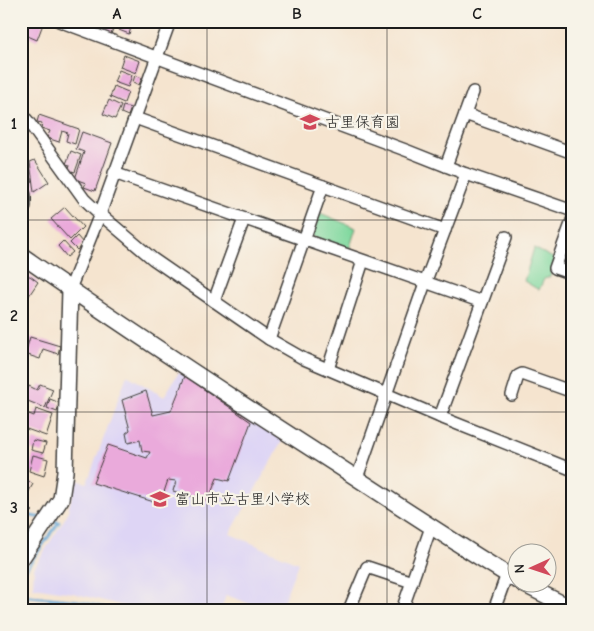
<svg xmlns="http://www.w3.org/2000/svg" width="594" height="631" font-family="'Comic Neue','Klee One',sans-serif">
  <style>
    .built { fill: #ded5f5 }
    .green { fill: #7fd89e; stroke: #4e7a5d }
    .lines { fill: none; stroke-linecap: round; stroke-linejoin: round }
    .stream { stroke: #62a7d7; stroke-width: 3 }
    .building { fill: #eaaadb }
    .street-casing { stroke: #3d3a37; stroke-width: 14 }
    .secondary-casing { stroke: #3d3a37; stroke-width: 18 }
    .highway-casing { stroke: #3d3a37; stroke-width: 22 }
    .path { stroke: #3d3a37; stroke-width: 2; stroke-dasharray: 4 4; stroke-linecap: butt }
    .street { stroke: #fff; stroke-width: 11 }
    .secondary { stroke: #fff; stroke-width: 15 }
    .highway { stroke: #fff; stroke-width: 20 }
    .grid { fill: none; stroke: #1c1c1c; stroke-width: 1; stroke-opacity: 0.55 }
    .labels { text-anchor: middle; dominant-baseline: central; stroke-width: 4.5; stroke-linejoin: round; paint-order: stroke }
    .poi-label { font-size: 15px; fill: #1c1c1c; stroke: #f7f3e8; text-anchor: start }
    .neatline { fill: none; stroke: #1c1c1c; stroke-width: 2 }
    .grid-label { font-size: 16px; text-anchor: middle; font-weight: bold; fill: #1c1c1c }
  </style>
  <rect width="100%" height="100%" fill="#f7f3e8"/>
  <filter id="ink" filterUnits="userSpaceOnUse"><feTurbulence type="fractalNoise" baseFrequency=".02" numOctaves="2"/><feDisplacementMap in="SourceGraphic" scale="10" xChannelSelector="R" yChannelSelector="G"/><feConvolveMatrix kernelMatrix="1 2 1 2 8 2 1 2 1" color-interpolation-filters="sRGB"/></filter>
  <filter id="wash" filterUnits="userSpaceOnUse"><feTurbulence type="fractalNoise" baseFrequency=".0096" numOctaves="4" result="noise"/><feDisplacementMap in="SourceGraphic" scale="20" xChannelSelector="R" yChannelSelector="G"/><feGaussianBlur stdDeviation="1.12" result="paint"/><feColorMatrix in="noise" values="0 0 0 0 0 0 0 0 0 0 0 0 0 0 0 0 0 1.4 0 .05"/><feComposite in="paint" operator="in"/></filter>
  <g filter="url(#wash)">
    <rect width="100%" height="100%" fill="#f5e4cf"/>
    <polygon class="built" points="179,372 284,438 230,534 298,563 280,610 267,610 226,595 221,610 140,610 73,593 33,587 34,568 67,515 76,480 87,483 127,375 164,397"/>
    <g class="green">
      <polygon points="320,213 356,228 349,250 312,236"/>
      <polygon points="534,248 555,259 550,277 544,279 539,290 524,281"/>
    </g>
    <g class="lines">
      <g class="stream">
        <polyline points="21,514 42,518"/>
        <polyline points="21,576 59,522 53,521"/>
        <polyline points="21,595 78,601 111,610"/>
      </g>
    </g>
    <g id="blocks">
      <g class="building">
        <polygon points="21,21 36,21 43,24 37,40 23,34 26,26 21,24"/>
        <polygon points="107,21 116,21 111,34 103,31"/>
        <polygon points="122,21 133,21 129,34 119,30"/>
        <polygon points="124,55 140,61 136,73 120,67"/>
        <polygon points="119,70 132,75 128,87 114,82"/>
        <polygon points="135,75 142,78 139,85 133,82"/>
        <polygon points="114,86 128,92 124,103 110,97"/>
        <polygon points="109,100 121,106 115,119 103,114"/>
        <polygon points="123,106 131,108 128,116 121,113"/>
        <polygon points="39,115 79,129 75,144 66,141 68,133 62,131 59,142 47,138 50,131 41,128 42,123 37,122"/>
        <polygon points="82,132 112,143 95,191 84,187 86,183 75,179 84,152 76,149"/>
        <polygon points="71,151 81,155 75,172 68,170 70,165 66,164"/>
        <polygon points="35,160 49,182 34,192 30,162"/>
        <polygon points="65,207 83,227 70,240 51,219"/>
        <polygon points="77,236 83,243 77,250 70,243"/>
        <polygon points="63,241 73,252 67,257 58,246"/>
        <polygon points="23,276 30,276 38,282 28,297 21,293"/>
        <polygon points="21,313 27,316 23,326 21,326"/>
        <polygon points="30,337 60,346 58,354 43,349 40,359 25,354"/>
        <polygon points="185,376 251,422 229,481 217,478 208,501 173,491 176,481 168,480 163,495 157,492 154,502 93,483 108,445 147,458 150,452 142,451 140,440 128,443 126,433 130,430 122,400 146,391 153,415 171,411"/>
        <polygon points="40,384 53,389 45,408 23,399 29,386 37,390"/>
        <polygon points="50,399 60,403 57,412 47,408"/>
        <polygon points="36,409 53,415 46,436 21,427 21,411 34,416"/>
        <polygon points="33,440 46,443 43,453 31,450"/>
        <polygon points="33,455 48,459 44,476 29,471"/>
        <polygon points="21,476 33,484 28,493 24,490 21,495"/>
        <polygon points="21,521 27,523 23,535 21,534"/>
      </g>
    </g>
  </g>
  <g filter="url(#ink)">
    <use href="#blocks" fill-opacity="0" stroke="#3d3a37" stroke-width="1"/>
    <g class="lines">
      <defs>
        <g id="street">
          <polyline points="59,21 408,151 466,174 573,211"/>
          <polyline points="465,114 573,153"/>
          <polyline points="21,118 27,120 84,199 100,214 153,259 269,339 304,359 440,417 573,470"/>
          <polyline points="135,118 445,230"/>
          <polyline points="446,166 473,92"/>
          <polyline points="114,173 482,302"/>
          <polyline points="573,218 555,268 573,274"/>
          <polyline points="70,289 100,214 170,21"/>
          <polyline points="214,301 244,219"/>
          <polyline points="269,339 323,186"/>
          <polyline points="328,369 363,261"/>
          <polyline points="512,395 518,376 522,374 573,392"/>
          <polyline points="440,417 506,237"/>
          <polyline points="357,478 425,283 466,174"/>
          <polyline points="349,610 367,567 412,582"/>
          <polyline points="402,610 431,527"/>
          <polyline points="494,610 507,574"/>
        </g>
        <g id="secondary">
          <path d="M 21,255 C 124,327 229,396 335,464 C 395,503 455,543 516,580"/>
          <polyline points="21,559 61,499 65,472 70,289"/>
          <polyline points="523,584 573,609"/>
        </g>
        <polyline id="highway" points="21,196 21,205"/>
      </defs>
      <use href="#street" class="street-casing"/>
      <use href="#secondary" class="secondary-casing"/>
      <use href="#highway" class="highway-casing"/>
      <g class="path">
        <polyline points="550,21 573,30"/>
        <polyline points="21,509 36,512"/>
      </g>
      <use href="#street" class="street"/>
      <use href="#secondary" class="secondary"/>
      <use href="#highway" class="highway"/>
    </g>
  </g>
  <path class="grid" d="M 207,21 L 207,610M 387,21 L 387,610M 21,220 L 573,220M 21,412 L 573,412"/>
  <defs>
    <symbol id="school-bare" viewBox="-9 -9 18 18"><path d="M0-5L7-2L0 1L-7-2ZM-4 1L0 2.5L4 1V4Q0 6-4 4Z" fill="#d1495b" stroke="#f7f3e8" stroke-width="2.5" paint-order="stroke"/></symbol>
  </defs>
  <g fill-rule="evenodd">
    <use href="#school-bare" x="296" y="108" width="28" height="28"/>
    <use href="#school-bare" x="146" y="485" width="28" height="28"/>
  </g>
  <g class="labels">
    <g class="poi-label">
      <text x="325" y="122">古里保育園</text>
      <text x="175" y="499">富山市立古里小学校</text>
    </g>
  </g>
  <rect width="594" height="631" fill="none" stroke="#f7f3e8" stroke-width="55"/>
  <g transform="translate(532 568) rotate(267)"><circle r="24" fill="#f7f3e8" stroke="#9f9d96"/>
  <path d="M0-4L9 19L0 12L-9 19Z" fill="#d1495b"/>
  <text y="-8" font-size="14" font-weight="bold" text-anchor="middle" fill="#1c1c1c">N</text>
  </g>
  <rect x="28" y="28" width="538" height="576" class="neatline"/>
  <g class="grid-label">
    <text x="117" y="19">A</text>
    <text x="297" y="19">B</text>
    <text x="477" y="19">C</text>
    <text x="14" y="129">1</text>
    <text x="14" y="321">2</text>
    <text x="14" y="513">3</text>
  </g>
</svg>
